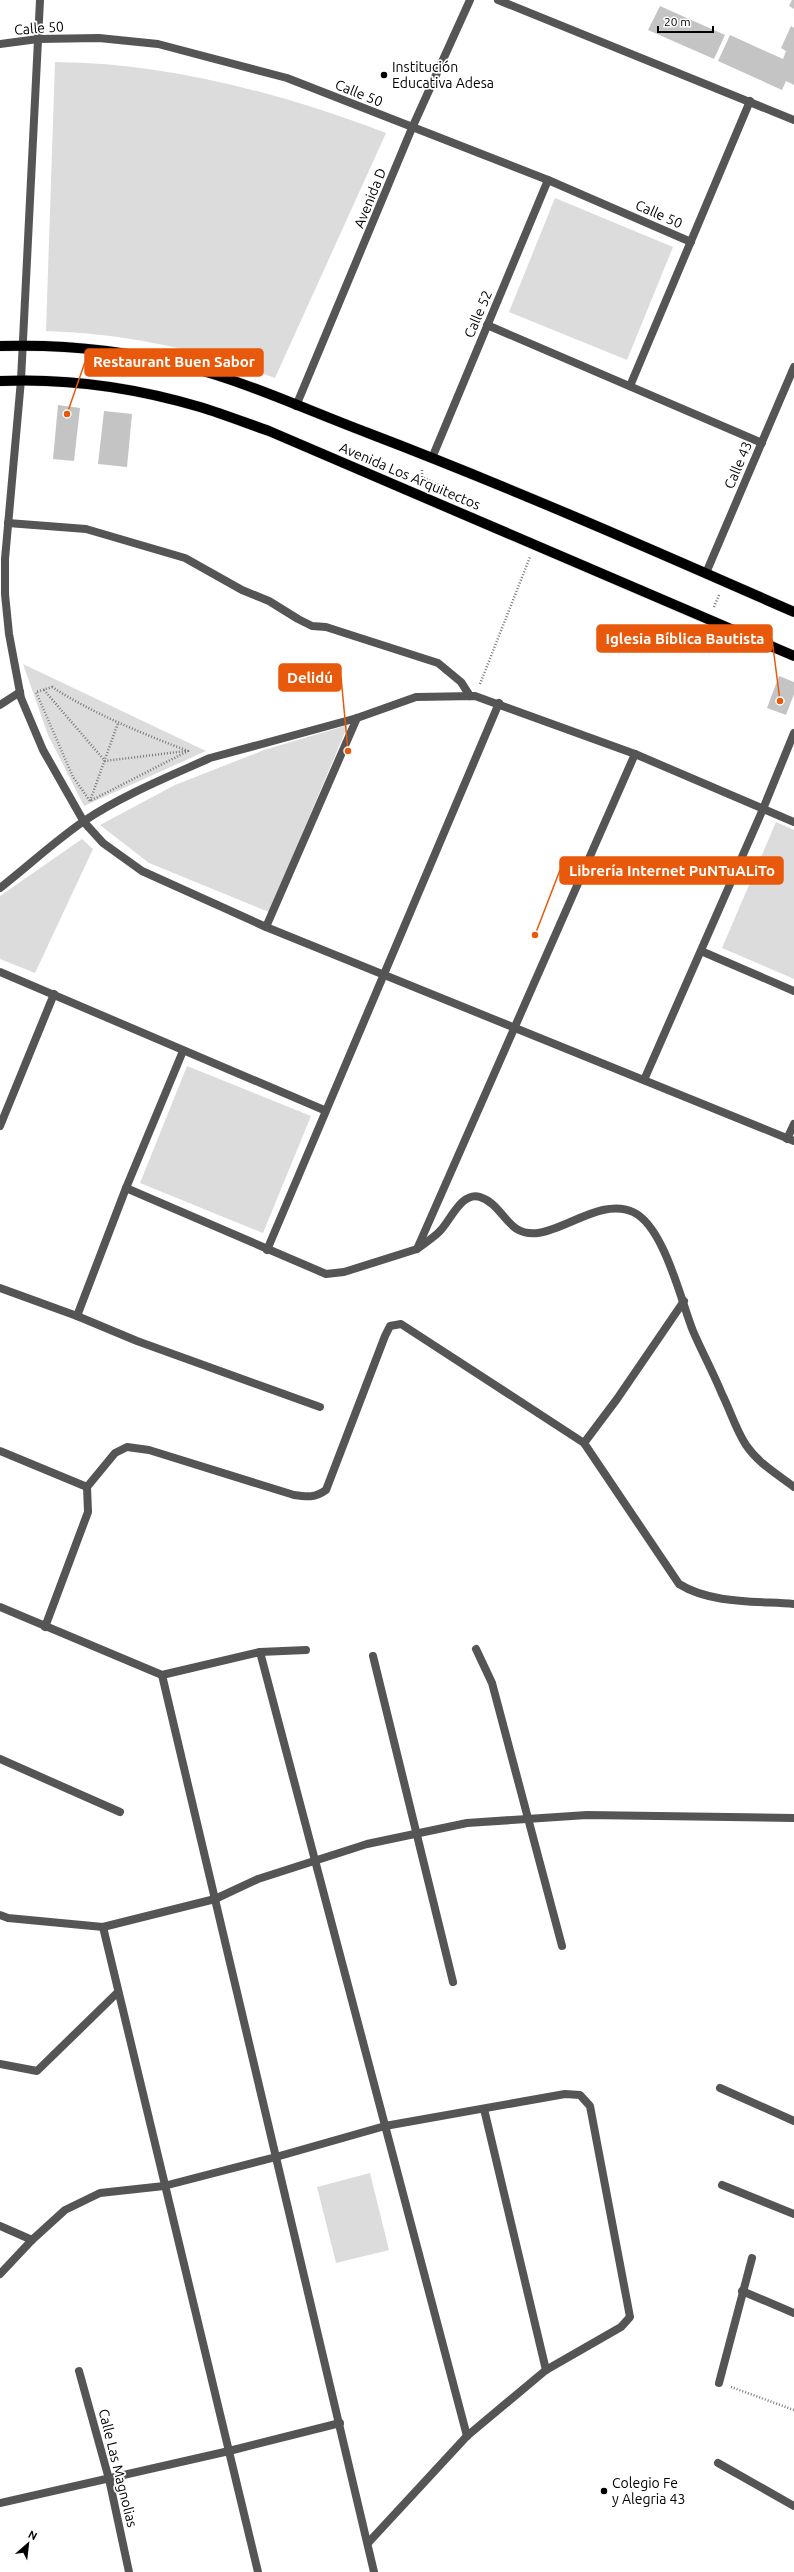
<svg xmlns="http://www.w3.org/2000/svg" width="794" height="2572" font-family="Ubuntu,sans-serif">
  <style>
    .green { fill: #dcdcdc }
    .building { fill: #c4c4c4 }
    .lines { fill: none; stroke-linecap: round; stroke-linejoin: round }
    .primary-casing { stroke: #dbdbdb; stroke-width: 11 }
    .path { stroke: #777; stroke-width: 2.5; stroke-dasharray: 1 2; stroke-linecap: butt }
    .lane { stroke: #555; stroke-width: 8 }
    .street { stroke: #555; stroke-width: 8 }
    .primary { stroke: #000; stroke-width: 10 }
    .poi-dot { fill: #000; stroke: #fff; stroke-width: 1.5 }
    .labels { text-anchor: middle; dominant-baseline: central; stroke-width: 3.5; stroke-linejoin: round; paint-order: stroke }
    .street-label { font-size: 14px; fill: #000; stroke: #fff }
    .poi-label { font-size: 14px; fill: #000; stroke: #fff; text-anchor: start }
    .leader { fill: none; stroke: #e8590c; stroke-width: 1.5 }
    .callout-dot { fill: #e8590c; stroke: #fff; stroke-width: 1.5 }
    .callout { fill: #e8590c; stroke: #e8590c; stroke-width: 1.5 }
    .callout-label { font-size: 15px; text-anchor: middle; font-weight: bold; fill: #fff }
  </style>
  <rect width="100%" height="100%" fill="#fff"/>
  <g class="green">
    <path d="M 55,62 C 169,63 280,93 386,133 L 275,378 C 198,349 128,334 46,331 Z"/>
    <polygon points="555,198 673,247 627,360 509,312"/>
    <polygon points="23,664 206,751 84,806 48,735"/>
    <polygon points="348,725 269,912 149,863 100,825 175,785 264,750"/>
    <polygon points="776,822 794,830 794,979 722,948"/>
    <polygon points="82,839 93,849 35,973 0,959 0,896"/>
    <polygon points="187,1066 311,1116 263,1233 140,1183"/>
    <polygon points="370,2173 389,2250 336,2263 317,2187"/>
  </g>
  <g class="building">
    <polygon points="792,0 794,0 794,9 789,6"/>
    <polygon points="660,6 725,35 714,59 648,30"/>
    <polygon points="791,26 794,28 794,85 786,81 782,90 718,61 730,35 783,59 786,51 781,48"/>
    <polygon points="58,405 80,408 74,461 53,459"/>
    <polygon points="104,411 132,414 127,467 98,464"/>
    <polygon points="779,676 794,682 794,694 786,715 767,708"/>
  </g>
  <g class="lines">
    <defs>
      <g id="primary">
        <path d="M 0,346 C 62,344 124,350 185,366 C 247,382 307,410 368,433 C 512,488 653,550 794,612"/>
        <path d="M 0,381 C 67,378 136,388 200,407 C 223,414 246,423 269,431 L 794,656"/>
      </g>
    </defs>
    <use href="#primary" class="primary-casing"/>
    <g class="path">
      <polyline points="422,470 422,477 443,487 445,491"/>
      <polyline points="714,607 719,595"/>
      <polyline points="480,684 530,557"/>
      <path d="M 52,687 C 94,714 141,733 188,751 L 90,801 L 73,777 L 36,692 Z"/>
      <polyline points="44,690 105,761 186,751"/>
      <polyline points="90,801 118,723"/>
      <polyline points="731,2387 794,2410"/>
    </g>
    <polyline class="lane" points="8,523 86,529 185,558 242,590 269,601 298,619 312,626 326,627 438,663 461,682 470,696"/>
    <g class="street">
      <polyline points="40,0 21,380 5,559 5,594 9,634 21,698 43,750 84,822 103,843 142,871 266,927 794,1141"/>
      <polyline points="498,0 794,120"/>
      <polyline points="0,44 38,39 99,38 158,44 287,78 548,180 691,242"/>
      <polyline points="487,325 762,443"/>
      <polyline points="630,386 750,101"/>
      <polyline points="296,406 412,128 470,0"/>
      <polyline points="432,458 548,180"/>
      <polyline points="706,573 794,367"/>
      <polyline points="0,705 20,692"/>
      <path d="M 0,888 C 28,866 55,841 84,821 C 123,795 168,777 210,758 L 357,718 L 416,697 L 475,696 L 635,754 L 794,822"/>
      <polyline points="266,927 357,718"/>
      <polyline points="701,951 794,991"/>
      <polyline points="0,972 324,1110"/>
      <polyline points="644,1080 763,809 794,733"/>
      <polyline points="0,1126 54,994"/>
      <polyline points="787,1139 794,1124"/>
      <polyline points="126,1188 326,1274 344,1272 417,1249 635,754"/>
      <path d="M 417,1249 C 425,1243 433,1238 439,1232 C 450,1222 461,1191 480,1197 C 505,1205 506,1237 538,1233 C 567,1229 603,1198 633,1212 C 664,1226 681,1301 693,1331 C 702,1352 713,1372 722,1394 C 730,1410 736,1430 746,1445 C 758,1463 777,1474 794,1487"/>
      <polyline points="267,1250 499,703"/>
      <polyline points="0,1288 77,1316 137,1341 320,1407"/>
      <polyline points="77,1316 126,1188 183,1051"/>
      <polyline points="584,1443 617,1399 684,1301"/>
      <polyline points="0,1451 87,1487"/>
      <polyline points="0,1607 162,1675 260,1652 306,1650"/>
      <path d="M 45,1627 L 88,1512 L 87,1487 L 115,1453 L 127,1447 L 149,1450 L 294,1495 C 307,1497 315,1498 326,1490 L 385,1336 L 390,1326 L 401,1324 L 584,1443 L 679,1584 C 711,1604 757,1601 794,1604"/>
      <polyline points="476,1649 492,1683 562,1946"/>
      <polyline points="260,1652 467,2436"/>
      <polyline points="373,1656 453,1982"/>
      <polyline points="162,1675 374,2572"/>
      <polyline points="0,1759 120,1812"/>
      <polyline points="0,1915 8,1918 103,1927 215,1899 258,1879 367,1844 467,1823 587,1815 794,1818"/>
      <polyline points="103,1927 258,2572"/>
      <polyline points="0,2064 37,2071 118,1992"/>
      <polyline points="720,2088 794,2121"/>
      <polyline points="484,2109 546,2370"/>
      <polyline points="722,2185 794,2214"/>
      <polyline points="0,2226 32,2240"/>
      <polyline points="0,2274 32,2240 65,2210 100,2193 164,2186 276,2157 385,2126 565,2094 580,2095 590,2106 630,2317 621,2327 546,2370 467,2436 368,2543"/>
      <polyline points="742,2291 794,2313"/>
      <polyline points="79,2371 109,2479 129,2572"/>
      <polyline points="719,2383 752,2258"/>
      <polyline points="718,2463 794,2506"/>
      <polyline points="0,2503 229,2451 340,2423"/>
    </g>
    <use href="#primary" class="primary"/>
  </g>
  <g class="poi-dot">
    <circle cx="384" cy="75" r="4"/>
    <circle cx="604" cy="2491" r="4"/>
  </g>
  <g class="labels">
    <g class="street-label">
      <text transform="translate(39 28) rotate(-4)">Calle 50</text>
      <text transform="translate(359 93) rotate(22)">Calle 50</text>
      <text transform="translate(370 198) rotate(-68)">Avenida D</text>
      <text transform="translate(659 214) rotate(24)">Calle 50</text>
      <text transform="translate(478 314) rotate(-67)">Calle 52</text>
      <text transform="translate(738 465) rotate(-67)">Calle 43</text>
      <text transform="translate(410 476) rotate(23)">Avenida Los Arquitectos</text>
      <text transform="translate(118 2468) rotate(76)">Calle Las Magnolias</text>
    </g>
    <g class="poi-label">
      <text x="392" y="67">Institución<tspan x="392" dy="16">Educativa Adesa</tspan></text>
      <text x="612" y="2483">Colegio Fe<tspan x="612" dy="16">y Alegria 43</tspan></text>
    </g>
  </g>
  <path class="leader" d="M67 414L85 362M780 701L772 639M348 751L341 677M535 935L560 870"/>
  <g class="callout-dot">
    <circle cx="67" cy="414" r="4"/>
    <circle cx="780" cy="701" r="4"/>
    <circle cx="348" cy="751" r="4"/>
    <circle cx="535" cy="935" r="4"/>
  </g>
  <g class="callout">
    <rect x="85" y="349" width="178" height="27" rx="4"/>
    <rect x="597" y="625" width="175" height="27" rx="4"/>
    <rect x="279" y="664" width="62" height="27" rx="4"/>
    <rect x="560" y="857" width="223" height="27" rx="4"/>
  </g>
  <g class="callout-label">
    <text x="174" y="367">Restaurant Buen Sabor</text>
    <text x="685" y="644">Iglesia Bíblica Bautista</text>
    <text x="310" y="683">Delidú</text>
    <text x="672" y="876">Librería Internet PuNTuALiTo</text>
  </g>
  <g transform="translate(28 2544) rotate(28)" stroke="#ffffff" stroke-width="3" paint-order="stroke">
  <path d="M0-3L7 15L0 10L-7 15Z" fill="#000000"/>
  <text y="-6" font-size="11" font-weight="bold" text-anchor="middle" fill="#000000">N</text>
  </g>
  <path d="M658 26v6h55v-6" fill="none" stroke="#000000" stroke-width="2"/>
  <text x="664" y="26" font-size="12" fill="#000000" stroke="#ffffff" stroke-width="3" paint-order="stroke">20 m</text>
</svg>
